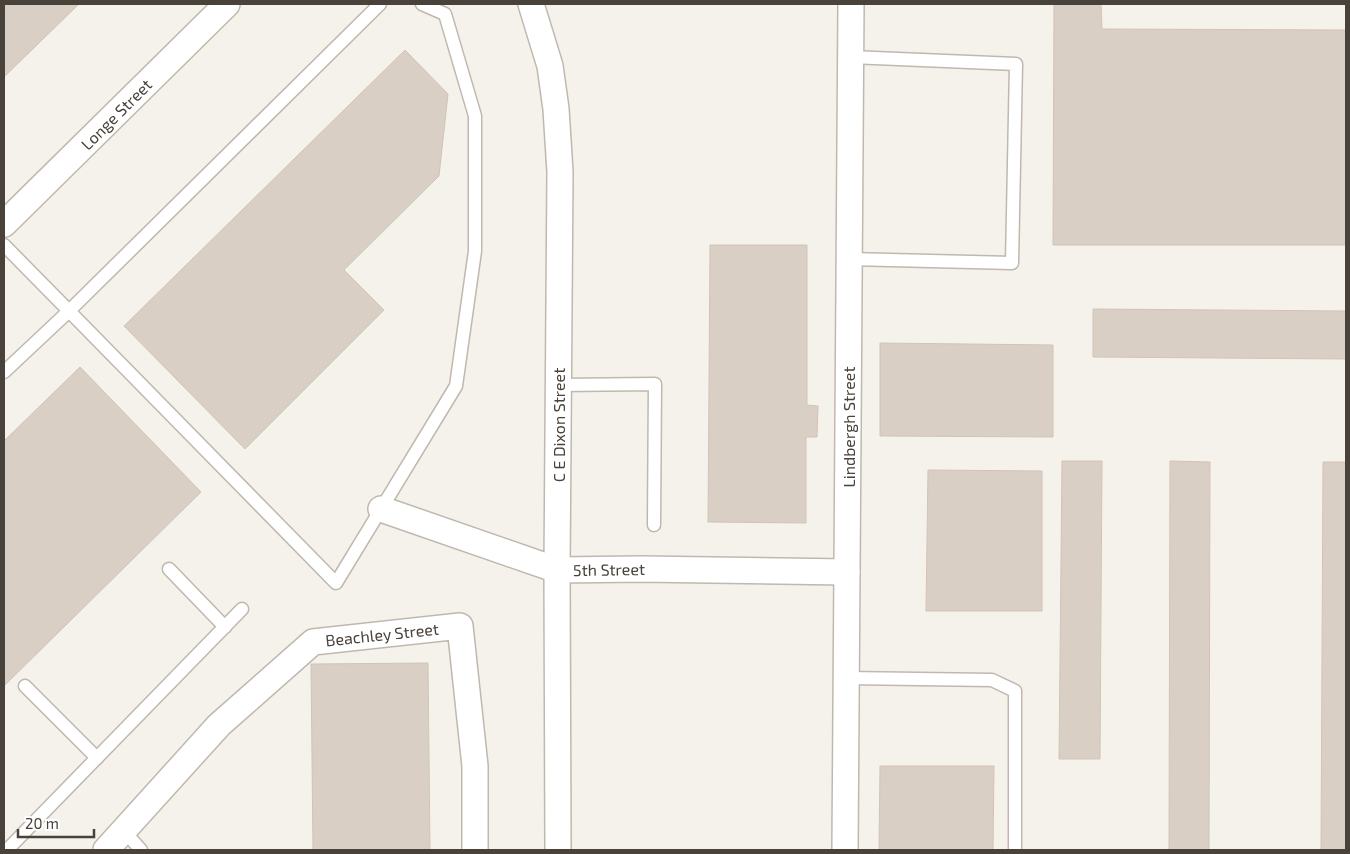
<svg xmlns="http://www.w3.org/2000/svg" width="1350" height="854" font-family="'Exo 2',sans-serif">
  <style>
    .building { fill: #d9cfc5; stroke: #d1c4b5 }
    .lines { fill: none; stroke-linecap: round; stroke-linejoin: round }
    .lane-casing { stroke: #c0b8af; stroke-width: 15 }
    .street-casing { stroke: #c0b8af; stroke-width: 28 }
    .lane { stroke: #fff; stroke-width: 12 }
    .street { stroke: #fff; stroke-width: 25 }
    .labels { text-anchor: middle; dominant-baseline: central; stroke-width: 4.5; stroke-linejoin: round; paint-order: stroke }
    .street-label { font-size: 16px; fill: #49423a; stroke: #fff }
  </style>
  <rect width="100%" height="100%" fill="#f5f2ec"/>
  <g class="building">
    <polygon points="4,4 79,4 4,77"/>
    <polygon points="1054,4 1101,4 1102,29 1346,30 1346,245 1053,245"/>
    <polygon points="405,50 448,94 439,176 344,270 384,310 245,449 124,326"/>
    <polygon points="710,245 807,245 807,405 818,406 817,437 806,437 806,523 708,522"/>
    <polygon points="1093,309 1346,311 1346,359 1093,357"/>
    <polygon points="880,343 1053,345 1053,437 880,436"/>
    <polygon points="80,367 201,492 4,686 4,441"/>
    <polygon points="1062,461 1102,461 1100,759 1059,759"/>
    <polygon points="1170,461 1210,462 1209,850 1169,850"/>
    <polygon points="1323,462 1346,462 1346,850 1321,850"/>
    <polygon points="928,470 1042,471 1042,611 926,611"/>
    <polygon points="428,663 430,850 313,850 311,664"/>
    <polygon points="880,766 994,766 993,850 879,850"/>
  </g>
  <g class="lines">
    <defs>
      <g id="lane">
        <polyline points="380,4 69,311 336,583 456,386 475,251 475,116 445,14 422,4"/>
        <polyline points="4,245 69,311 4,372"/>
        <polyline points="849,259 1012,263 1016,64 851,57"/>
        <polyline points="558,385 655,384 654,525"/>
        <polyline points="169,569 225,627"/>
        <polyline points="846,678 992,680 1015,691 1015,850"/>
        <polyline points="25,686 97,758"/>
        <polyline points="124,831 141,850"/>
        <polyline points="7,850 242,609"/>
      </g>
      <g id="street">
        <polyline points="531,4 550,66 556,109 560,172 557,570 558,850"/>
        <polyline points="4,224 227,4"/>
        <polyline points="381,509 557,570 641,569 847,572"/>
        <polyline points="106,850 219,725 313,642 460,626 475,766 475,850"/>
        <polyline points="845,850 851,4"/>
      </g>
    </defs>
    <use href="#lane" class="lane-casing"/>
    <use href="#street" class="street-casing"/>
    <use href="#lane" class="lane"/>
    <use href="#street" class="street"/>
  </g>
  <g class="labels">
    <g class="street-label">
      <text transform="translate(116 114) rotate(-45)">Longe Street</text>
      <text transform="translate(558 425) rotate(-90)">C E Dixon Street</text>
      <text transform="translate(848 427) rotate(-90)">Lindbergh Street</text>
      <text transform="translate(609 569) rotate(-1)">5th Street</text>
      <text transform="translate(382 634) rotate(-6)">Beachley Street</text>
    </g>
  </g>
  <rect width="1350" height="854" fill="none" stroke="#49423a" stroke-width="10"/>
  <path d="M18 829v8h76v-8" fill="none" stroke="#49423a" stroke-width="2.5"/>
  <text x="25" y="829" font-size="15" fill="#49423a" stroke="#ffffff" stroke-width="4" paint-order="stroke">20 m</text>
</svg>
